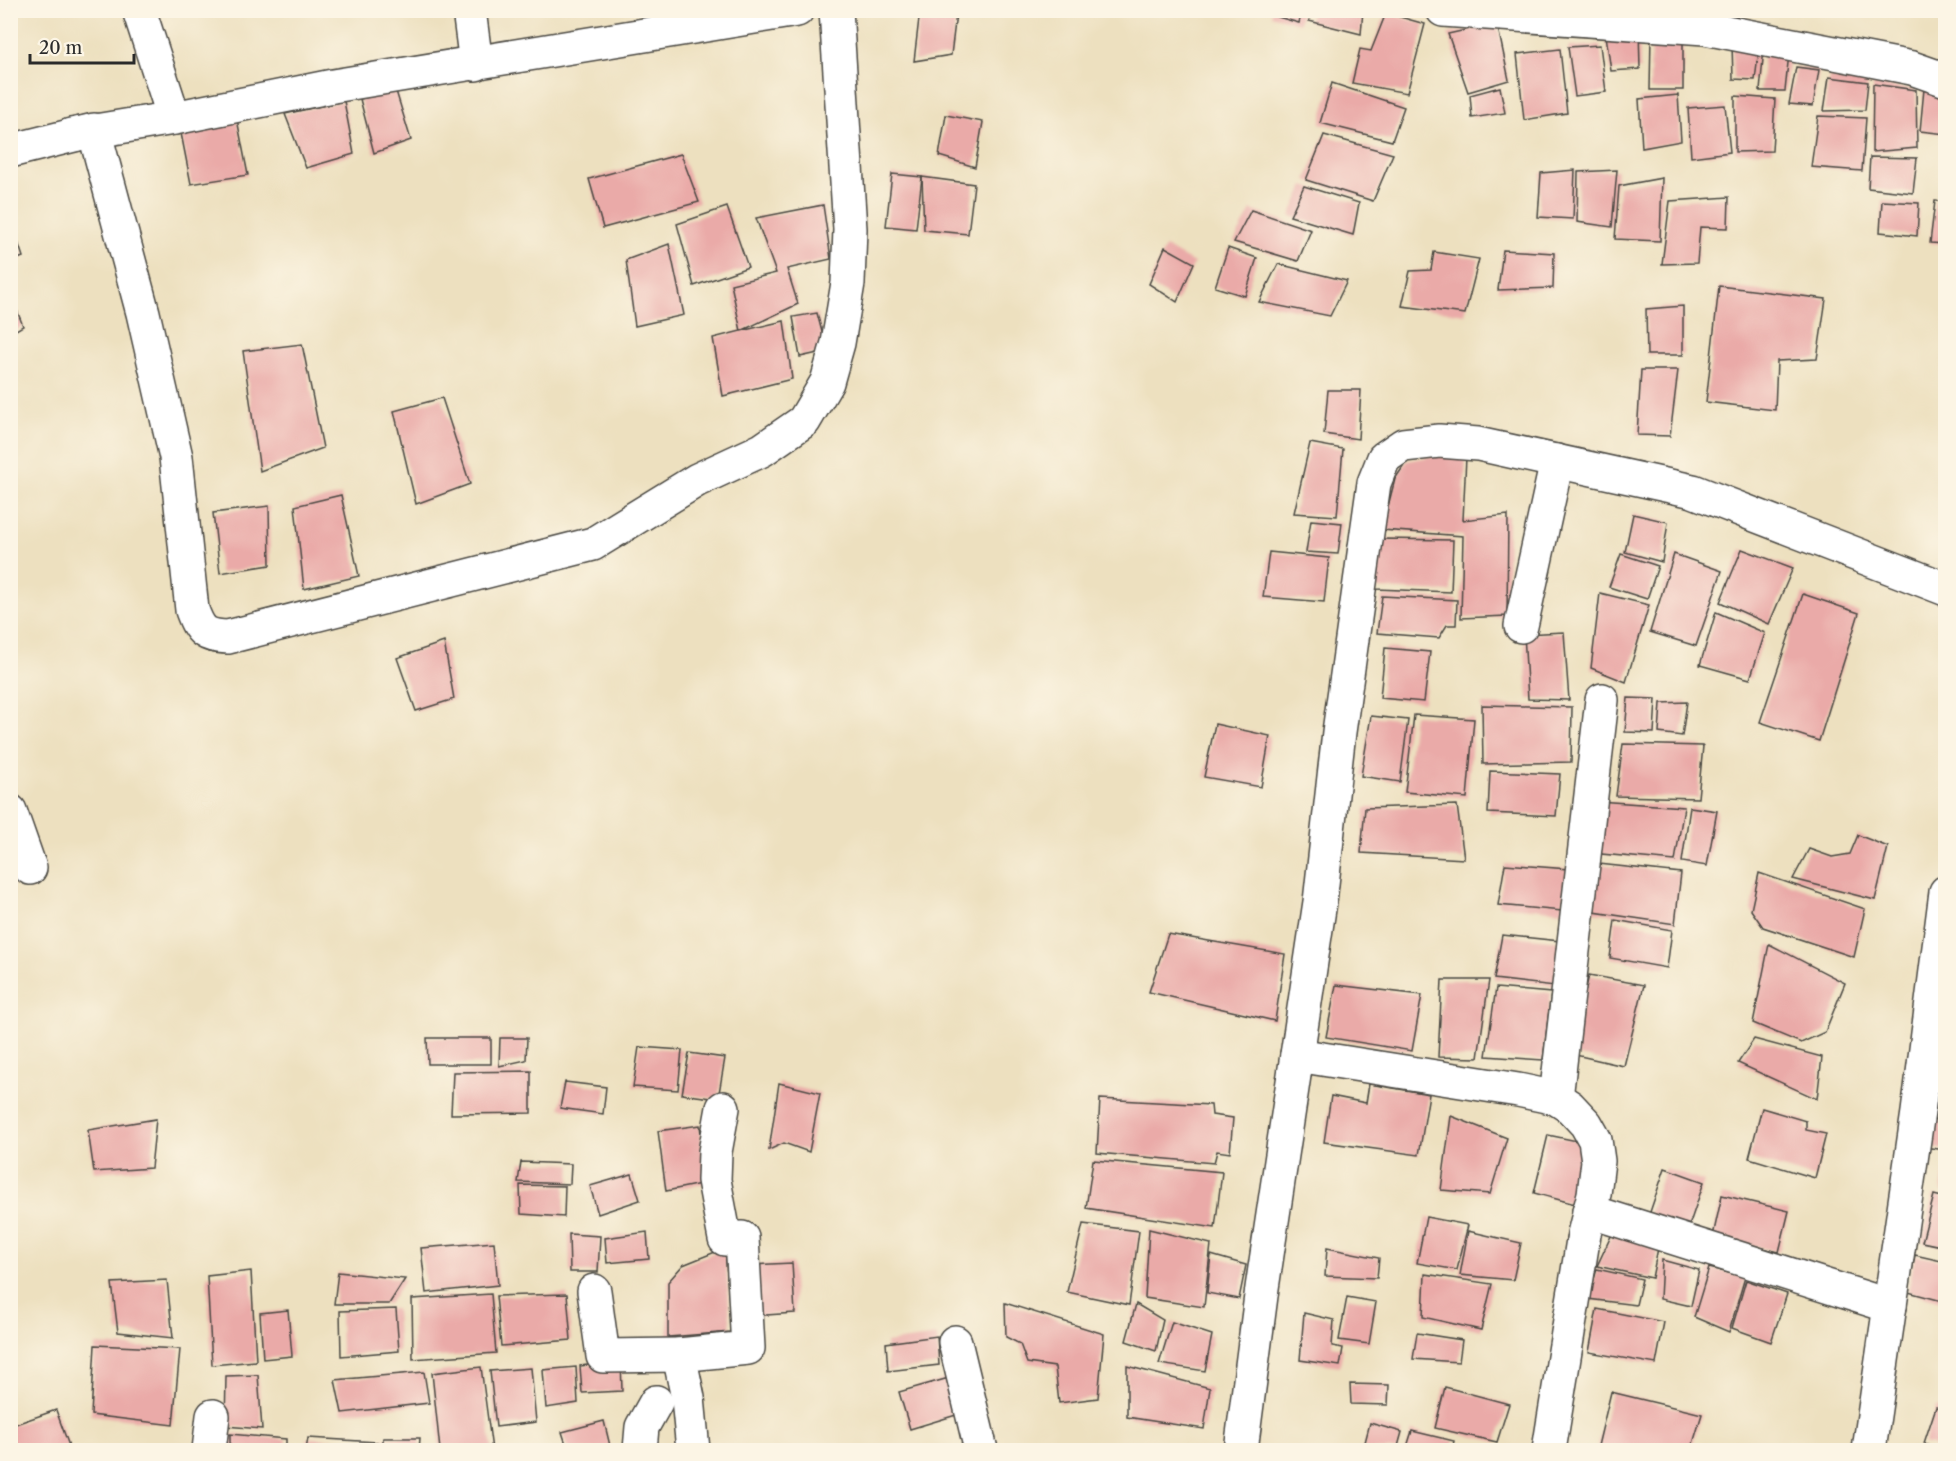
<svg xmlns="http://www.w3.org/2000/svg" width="1956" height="1461" font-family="'Libre Caslon Text',serif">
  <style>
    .building { fill: #eaaaa8 }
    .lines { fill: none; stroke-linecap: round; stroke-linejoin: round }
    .minor-casing { stroke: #484641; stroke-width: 36 }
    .minor { stroke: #fff; stroke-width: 33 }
  </style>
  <rect width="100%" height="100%" fill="#fcf5e5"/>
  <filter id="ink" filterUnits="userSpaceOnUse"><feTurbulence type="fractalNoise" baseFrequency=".0167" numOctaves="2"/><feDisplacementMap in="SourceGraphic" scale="12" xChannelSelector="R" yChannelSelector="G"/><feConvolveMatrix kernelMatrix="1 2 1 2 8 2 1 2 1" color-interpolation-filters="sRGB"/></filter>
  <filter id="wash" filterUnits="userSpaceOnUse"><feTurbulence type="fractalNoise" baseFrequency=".008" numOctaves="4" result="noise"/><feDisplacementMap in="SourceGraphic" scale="24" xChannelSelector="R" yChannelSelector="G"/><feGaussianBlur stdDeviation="1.35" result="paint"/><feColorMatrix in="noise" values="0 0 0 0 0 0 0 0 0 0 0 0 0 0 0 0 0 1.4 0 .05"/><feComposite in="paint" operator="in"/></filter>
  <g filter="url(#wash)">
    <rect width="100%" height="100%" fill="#ede0bf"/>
    <g id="blocks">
      <g class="building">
        <polygon points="920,10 956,14 951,55 914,61"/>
        <polygon points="1273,10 1302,10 1299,23 1271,15"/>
        <polygon points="1312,10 1363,10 1361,34 1309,21"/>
        <polygon points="1386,13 1425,24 1407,93 1352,83 1360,49 1371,51"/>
        <polygon points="1497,23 1509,80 1468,92 1448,34"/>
        <polygon points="1605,28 1639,28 1640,69 1611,71"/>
        <polygon points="1651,34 1683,36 1683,90 1650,90"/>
        <polygon points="1732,44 1759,48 1755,80 1733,79"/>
        <polygon points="1600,45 1606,92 1575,96 1568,47"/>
        <polygon points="1764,48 1789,53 1785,91 1760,91"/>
        <polygon points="1560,49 1567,113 1524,120 1517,54"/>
        <polygon points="1796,67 1819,70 1813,106 1789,104"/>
        <polygon points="1829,77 1868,82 1865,110 1824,111"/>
        <polygon points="1332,83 1404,107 1392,141 1320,123"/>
        <polygon points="1873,84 1916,90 1917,148 1872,152"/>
        <polygon points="1500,87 1505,113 1472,118 1470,95"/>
        <polygon points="1924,89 1946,90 1946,134 1920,131"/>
        <polygon points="396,91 411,140 374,153 360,99"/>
        <polygon points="1678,95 1681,141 1642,148 1639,99"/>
        <polygon points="1735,96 1775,99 1772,151 1735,152"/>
        <polygon points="344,101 354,154 306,168 285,114"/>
        <polygon points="1725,105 1730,152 1691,157 1688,108"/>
        <polygon points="946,115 983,122 975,167 939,156"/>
        <polygon points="1818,116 1866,118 1862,171 1811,167"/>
        <polygon points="237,119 248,175 191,184 180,128"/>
        <polygon points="1324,135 1393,154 1373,201 1306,180"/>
        <polygon points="681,154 699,202 603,228 589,179"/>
        <polygon points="1870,157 1917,158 1913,193 1868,188"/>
        <polygon points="1575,170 1573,219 1538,217 1541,173"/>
        <polygon points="1617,170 1612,227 1577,222 1578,172"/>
        <polygon points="892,174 922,177 916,229 886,226"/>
        <polygon points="922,177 974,184 968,234 924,230"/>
        <polygon points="1662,178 1660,241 1615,239 1619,186"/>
        <polygon points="1304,186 1359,203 1353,235 1290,216"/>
        <polygon points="1729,197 1728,228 1700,227 1697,263 1662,264 1670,201"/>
        <polygon points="1882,201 1919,203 1917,236 1880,232"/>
        <polygon points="1935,201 1946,202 1946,244 1930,243"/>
        <polygon points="823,205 831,259 787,269 798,304 741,331 784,321 792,379 723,396 713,338 741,331 731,284 776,273 756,218"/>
        <polygon points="727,207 748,267 694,286 677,224"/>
        <polygon points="1251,210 1311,230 1298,261 1234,242"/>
        <polygon points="10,218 23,257 10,262"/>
        <polygon points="669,244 684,315 635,326 626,260"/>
        <polygon points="1165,247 1194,263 1177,302 1149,284"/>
        <polygon points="1228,248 1257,258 1245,296 1215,287"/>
        <polygon points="1503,250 1554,253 1553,288 1498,290"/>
        <polygon points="1434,252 1479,259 1465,314 1402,306 1410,271 1431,270"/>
        <polygon points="1278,264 1347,281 1330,316 1259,302"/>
        <polygon points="1719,286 1826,299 1817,359 1777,361 1775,410 1706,402"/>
        <polygon points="11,295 23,326 11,333"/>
        <polygon points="1683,306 1683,355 1647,355 1646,309"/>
        <polygon points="817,313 827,351 800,357 793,317"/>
        <polygon points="302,344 323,448 260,471 243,351"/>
        <polygon points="1641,370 1678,370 1670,436 1637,435"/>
        <polygon points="1328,390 1361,390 1358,439 1324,434"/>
        <polygon points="442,398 470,484 416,504 394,411"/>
        <polygon points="1310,443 1343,449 1337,516 1294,513"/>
        <polygon points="1438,455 1466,457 1463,520 1508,515 1507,616 1461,618 1463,536 1382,530 1395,479 1407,461"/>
        <polygon points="341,495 359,576 304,589 295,506"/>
        <polygon points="269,506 270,565 220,573 213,513"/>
        <polygon points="1633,514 1668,522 1662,562 1625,552"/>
        <polygon points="1311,520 1342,523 1338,554 1306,552"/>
        <polygon points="1380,539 1453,540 1451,592 1376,589"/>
        <polygon points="1742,549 1793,568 1769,624 1720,602"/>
        <polygon points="1269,552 1329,558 1324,602 1263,597"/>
        <polygon points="1621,554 1658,566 1647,599 1609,587"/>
        <polygon points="1674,554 1722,571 1696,646 1650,632"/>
        <polygon points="1600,593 1649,605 1626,682 1591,668"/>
        <polygon points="1803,594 1859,613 1819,741 1760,722"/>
        <polygon points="1382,596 1457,600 1456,625 1447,625 1439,638 1377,633"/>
        <polygon points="1716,612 1765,633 1750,679 1700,665"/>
        <polygon points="1564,632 1569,700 1528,699 1524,634"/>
        <polygon points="444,642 454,699 416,711 397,658"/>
        <polygon points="1385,648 1430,652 1424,702 1380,698"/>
        <polygon points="1628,698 1656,699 1654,733 1625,732"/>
        <polygon points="1687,702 1682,736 1659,733 1661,703"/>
        <polygon points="1482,705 1572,707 1571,762 1483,764"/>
        <polygon points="1414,715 1474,719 1467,798 1405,792"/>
        <polygon points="1371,716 1408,720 1400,782 1361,776"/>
        <polygon points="1215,724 1270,736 1261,787 1204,777"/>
        <polygon points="1623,744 1703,746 1698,798 1616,796"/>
        <polygon points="1490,771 1560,774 1556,816 1488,813"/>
        <polygon points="1597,801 1684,807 1675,861 1591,853"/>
        <polygon points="1457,805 1464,859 1361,853 1365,808"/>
        <polygon points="1690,807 1717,811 1707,866 1682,862"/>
        <polygon points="1858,835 1888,847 1875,900 1793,879 1809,849 1832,857 1850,854"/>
        <polygon points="1505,864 1568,869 1562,911 1498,905"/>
        <polygon points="1599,864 1681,873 1675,924 1594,912"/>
        <polygon points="1759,873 1865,909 1854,957 1763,927 1751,910"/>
        <polygon points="1615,920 1672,930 1667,968 1610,958"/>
        <polygon points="1168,934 1285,954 1275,1021 1149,992"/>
        <polygon points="1502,935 1560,941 1555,986 1494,979"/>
        <polygon points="1769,944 1845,983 1825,1032 1801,1043 1753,1023"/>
        <polygon points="1589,975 1644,985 1624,1066 1571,1054"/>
        <polygon points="1442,980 1489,980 1478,1058 1438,1057"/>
        <polygon points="1336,985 1422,995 1412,1051 1326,1037"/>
        <polygon points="1496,988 1551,993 1543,1060 1486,1056"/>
        <polygon points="427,1038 491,1038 491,1064 428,1064"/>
        <polygon points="500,1038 527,1038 526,1060 499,1066"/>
        <polygon points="1754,1039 1822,1057 1817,1099 1738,1063"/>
        <polygon points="639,1047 682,1050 678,1090 633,1087"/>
        <polygon points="689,1053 725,1058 718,1099 682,1094"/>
        <polygon points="531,1071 531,1113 451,1114 453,1072"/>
        <polygon points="565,1082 606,1087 603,1114 560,1108"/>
        <polygon points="779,1083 820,1093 809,1152 784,1143 769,1150"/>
        <polygon points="1369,1084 1429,1094 1419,1155 1324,1142 1331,1096 1366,1103"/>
        <polygon points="1100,1099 1211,1105 1212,1115 1233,1118 1230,1153 1217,1151 1214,1163 1097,1153"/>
        <polygon points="1762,1108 1806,1121 1806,1130 1826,1134 1815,1178 1749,1158"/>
        <polygon points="1451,1116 1507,1138 1490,1194 1441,1190"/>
        <polygon points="1926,1116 1946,1123 1946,1150 1923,1147"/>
        <polygon points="156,1119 151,1168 94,1172 88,1130"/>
        <polygon points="700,1125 706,1183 666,1191 658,1131"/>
        <polygon points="1548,1135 1587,1143 1575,1204 1534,1193"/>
        <polygon points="1093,1160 1222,1172 1215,1228 1086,1208"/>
        <polygon points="521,1162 571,1164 570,1184 518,1182"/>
        <polygon points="1665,1168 1704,1182 1688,1229 1649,1215"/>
        <polygon points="1944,1172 1946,1172 1946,1192 1941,1191"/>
        <polygon points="632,1174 640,1200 598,1214 590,1186"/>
        <polygon points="520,1185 565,1186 564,1217 521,1214"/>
        <polygon points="1722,1195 1789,1211 1779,1252 1713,1236"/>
        <polygon points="1934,1195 1946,1198 1946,1247 1922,1242"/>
        <polygon points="1426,1217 1468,1225 1457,1270 1417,1263"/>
        <polygon points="1083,1224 1139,1231 1129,1305 1067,1292"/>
        <polygon points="1149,1229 1211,1244 1204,1307 1145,1298"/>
        <polygon points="1468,1231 1521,1243 1513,1280 1460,1275"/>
        <polygon points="647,1232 649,1259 607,1263 605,1238"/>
        <polygon points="569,1234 600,1236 598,1272 570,1272"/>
        <polygon points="1612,1234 1658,1248 1652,1278 1597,1266"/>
        <polygon points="494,1242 498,1285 426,1293 421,1248"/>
        <polygon points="725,1248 731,1332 668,1337 668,1282 683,1265"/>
        <polygon points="1327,1248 1379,1258 1377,1278 1325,1276"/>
        <polygon points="1211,1255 1246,1265 1239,1299 1207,1293"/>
        <polygon points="1915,1255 1946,1262 1946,1302 1908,1292"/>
        <polygon points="1662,1260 1699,1270 1691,1306 1660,1299"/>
        <polygon points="792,1263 795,1313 752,1316 749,1265"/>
        <polygon points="1709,1268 1745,1277 1729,1332 1694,1317"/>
        <polygon points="1597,1269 1642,1279 1636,1305 1588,1299"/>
        <polygon points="251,1271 256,1361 212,1365 207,1276"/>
        <polygon points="338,1272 405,1279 389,1304 334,1304"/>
        <polygon points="1425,1274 1492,1284 1481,1330 1423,1317"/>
        <polygon points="167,1280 173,1338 118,1332 112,1283"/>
        <polygon points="1746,1280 1787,1294 1771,1342 1732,1328"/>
        <polygon points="491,1294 496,1353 413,1359 412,1299"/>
        <polygon points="567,1294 571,1340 501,1346 496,1296"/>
        <polygon points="1347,1297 1376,1302 1369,1344 1339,1340"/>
        <polygon points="1005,1303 1104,1334 1098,1398 1059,1403 1055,1367 1027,1363 1020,1344 1006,1337"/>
        <polygon points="1136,1304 1163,1320 1156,1351 1126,1341"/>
        <polygon points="396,1309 399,1351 341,1356 340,1311"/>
        <polygon points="1597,1309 1664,1322 1656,1364 1589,1352"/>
        <polygon points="288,1310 292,1356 263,1359 260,1313"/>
        <polygon points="1304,1313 1334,1320 1332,1346 1343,1348 1340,1366 1300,1360"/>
        <polygon points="1172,1322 1212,1335 1205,1371 1159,1364"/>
        <polygon points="1417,1333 1462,1340 1459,1362 1413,1359"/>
        <polygon points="937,1336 939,1365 888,1371 886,1343"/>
        <polygon points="95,1345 180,1349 173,1425 91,1415"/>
        <polygon points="621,1361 622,1391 582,1393 580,1366"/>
        <polygon points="1127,1366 1210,1388 1204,1429 1127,1417"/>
        <polygon points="481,1367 492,1450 440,1450 432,1373"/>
        <polygon points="576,1367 578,1403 546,1408 543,1370"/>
        <polygon points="531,1368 536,1422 496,1427 490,1371"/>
        <polygon points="424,1372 429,1403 342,1413 335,1380"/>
        <polygon points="258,1375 262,1429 225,1426 226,1376"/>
        <polygon points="956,1376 966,1412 910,1429 899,1392"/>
        <polygon points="1350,1384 1389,1385 1388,1405 1351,1404"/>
        <polygon points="1445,1387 1509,1404 1497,1442 1435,1428"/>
        <polygon points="1611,1392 1702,1414 1691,1450 1597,1450"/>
        <polygon points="1936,1407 1946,1410 1946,1450 1924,1443"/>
        <polygon points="56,1410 69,1446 56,1450 10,1450 10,1426"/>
        <polygon points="604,1421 611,1450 568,1450 562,1432"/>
        <polygon points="1370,1423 1402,1432 1397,1450 1363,1450"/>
        <polygon points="1412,1431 1454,1441 1452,1450 1406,1450"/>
        <polygon points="230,1434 286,1439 286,1450 230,1450"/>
        <polygon points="308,1438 377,1442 377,1450 306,1450"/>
        <polygon points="383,1438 420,1438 419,1450 383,1450"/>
        <polygon points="1460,1446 1473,1450 1459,1450"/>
      </g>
    </g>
  </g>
  <g filter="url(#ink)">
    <use href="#blocks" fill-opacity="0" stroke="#484641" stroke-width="1.5"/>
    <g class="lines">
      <defs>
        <g id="minor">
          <polyline points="139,10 174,118"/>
          <polyline points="469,10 476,64"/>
          <polyline points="1443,10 1705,28 1912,68 1946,80"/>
          <polyline points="71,135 174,118 333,86 797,10"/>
          <path d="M 10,151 L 94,130 L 143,313 L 176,457 L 192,610 C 200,632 205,636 228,637 L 593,544 L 697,480 L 762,450 L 804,421 L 827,382 L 838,343 L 848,283 L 850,229 L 836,10"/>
          <polyline points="1521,626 1557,461"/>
          <polyline points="10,811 30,868"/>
          <polyline points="1297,1055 1518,1090 1556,1098 1570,1107 1586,1124 1595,1140 1598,1161 1594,1194 1584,1234 1549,1450"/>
          <polyline points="1556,1098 1602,700"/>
          <polyline points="1589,1211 1890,1306"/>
          <polyline points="594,1291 603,1356 679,1355"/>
          <polyline points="955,1342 981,1450"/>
          <polyline points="209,1450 213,1416"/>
          <polyline points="640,1450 642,1427 656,1402"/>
          <polyline points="693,1450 688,1398 679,1355 748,1348 742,1238 725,1239 714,1180 715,1152 723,1108"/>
          <polyline points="1241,1450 1262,1288 1320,902 1339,732 1374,483 1384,458 1403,445 1439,441 1478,444 1693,491 1946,589"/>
          <polyline points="1869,1450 1918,1112 1946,892"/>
        </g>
      </defs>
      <use href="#minor" class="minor-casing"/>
      <use href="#minor" class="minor"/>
    </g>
  </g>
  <rect width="1956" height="1461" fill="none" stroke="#fcf5e5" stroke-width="36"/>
  <path d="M30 54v9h104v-9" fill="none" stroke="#2b2b2b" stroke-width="3"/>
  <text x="39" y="54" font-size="18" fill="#2b2b2b" stroke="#fcf5e5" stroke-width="4.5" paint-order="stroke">20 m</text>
</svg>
